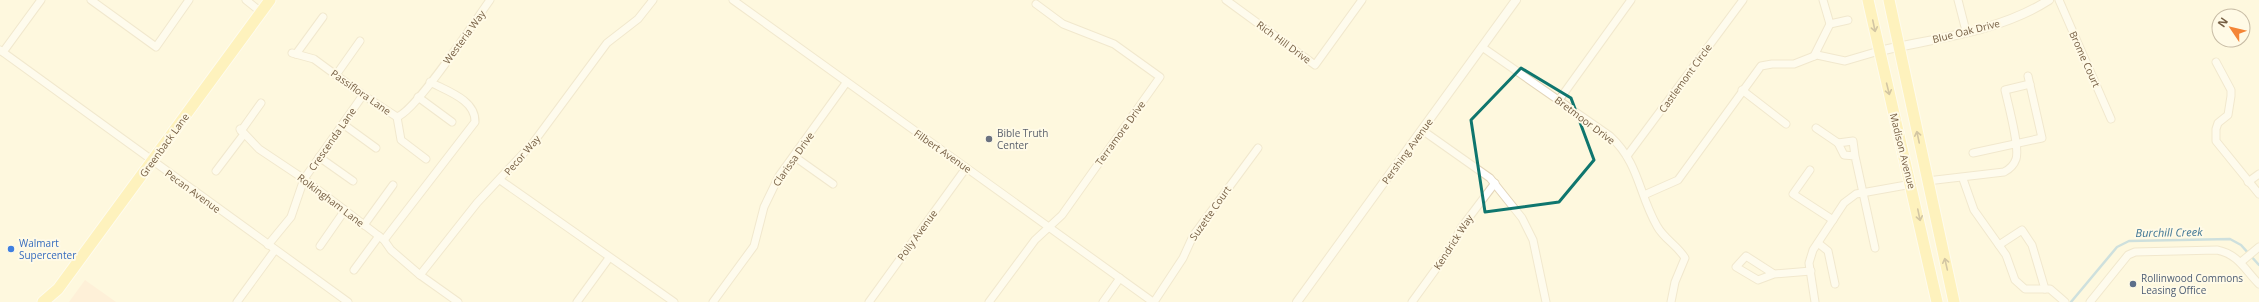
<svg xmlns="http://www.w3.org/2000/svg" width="2259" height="302" font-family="'Open Sans',sans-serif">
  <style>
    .commercial { fill: #ffe7d1 }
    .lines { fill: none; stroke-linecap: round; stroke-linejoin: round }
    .stream { stroke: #96c4dc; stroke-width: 2.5 }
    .minor-casing { stroke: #e3d5b9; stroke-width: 9 }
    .tertiary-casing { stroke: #e3d5b9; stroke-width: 10 }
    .primary-casing { stroke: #fff; stroke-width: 13 }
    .minor { stroke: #fff; stroke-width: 7 }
    .tertiary { stroke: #fff; stroke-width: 8 }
    .primary { stroke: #ffeb94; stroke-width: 11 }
    .oneway { stroke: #9f895c }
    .marked { fill: none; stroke: #0f766e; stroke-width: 3; stroke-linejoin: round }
    .worship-dot { fill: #6b7280; stroke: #fffae6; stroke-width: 1.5 }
    .shop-dot { fill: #3f7fe0; stroke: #fffae6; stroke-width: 1.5 }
    .service-dot { fill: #5c6f8a; stroke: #fffae6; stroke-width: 1.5 }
    .labels { text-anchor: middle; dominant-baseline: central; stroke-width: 4; stroke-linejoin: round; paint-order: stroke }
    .street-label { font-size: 10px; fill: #765f44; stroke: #fffae6 }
    .worship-label { font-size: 10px; fill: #5b616d; stroke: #fffae6; text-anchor: start }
    .shop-label { font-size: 10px; fill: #366cbe; stroke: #fffae6; text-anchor: start }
    .service-label { font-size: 10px; fill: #4e5e75; stroke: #fffae6; text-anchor: start }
    .water-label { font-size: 11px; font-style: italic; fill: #3e7594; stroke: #fffae6 }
  </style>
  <rect width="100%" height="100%" fill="#fef8de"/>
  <polygon class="commercial" points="85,280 116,302 69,302"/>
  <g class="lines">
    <polyline class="stream" points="2071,302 2117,247 2129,241 2230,239 2241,245 2259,265"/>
    <defs>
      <g id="minor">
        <polyline points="91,0 156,47 189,0"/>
        <polyline points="246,0 261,12"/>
        <polyline points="733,0 1153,302"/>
        <polyline points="1226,0 1315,65 1362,0"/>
        <polyline points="1958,0 1966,31"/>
        <polyline points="2059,0 2111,119"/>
        <polyline points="1830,24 1848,20"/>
        <path d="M 1482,47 L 1610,136 C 1640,164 1638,193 1657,226 C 1664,239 1677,245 1685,258 L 1675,282 L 1671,302"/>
        <polyline points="0,50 348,302"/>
        <polyline points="3,52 41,0"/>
        <path d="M 292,53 L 314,59 L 363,95 L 397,117 C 417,110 475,21 490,0"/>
        <polyline points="296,54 323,17"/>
        <polyline points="1814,56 1830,24 1823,0"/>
        <polyline points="2216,62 2231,90 2231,96 2228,115 2218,123 2216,129 2216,141 2259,194"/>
        <polyline points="336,75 360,41"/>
        <polyline points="1742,90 1786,124"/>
        <polyline points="418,97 452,122"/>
        <polyline points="1559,100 1631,0"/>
        <polyline points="397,117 401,140 426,159"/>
        <polyline points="343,124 376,148"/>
        <polyline points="1816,128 1838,143"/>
        <polyline points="240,129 259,149 304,179 384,240 391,250 420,275"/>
        <polyline points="1422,130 1490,178 1522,218 1533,240 1546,302"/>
        <polyline points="241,131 261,103"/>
        <polyline points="1973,153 2042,138 2028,76"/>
        <polyline points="1627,156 1743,0"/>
        <polyline points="1855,156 1853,141 1838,143 1844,155 1855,156 1875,248"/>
        <polyline points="319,157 353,181"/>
        <polyline points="795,157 833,184"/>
        <polyline points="1810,170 1793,194 1833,220"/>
        <polyline points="216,171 244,134"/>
        <polyline points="1963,179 1974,210 2006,255 2015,280 2025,289 2050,289 2065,302"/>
        <polyline points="500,180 674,302"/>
        <path d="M 1927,181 L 2004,172 C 2010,169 2014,165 2016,159 C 2020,147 2008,104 2005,90 L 2030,84"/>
        <polyline points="2248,182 2259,174"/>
        <polyline points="1644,195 1678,180 1761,66 1772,64 1794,64 1817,55 1845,61 1879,51"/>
        <polyline points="364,225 393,185"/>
        <path d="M 384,240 L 475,122 C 476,100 447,91 430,82"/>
        <polyline points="1818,243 1828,251 1835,284"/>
        <polyline points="268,245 291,217 304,179 363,95"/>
        <polyline points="1999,245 2022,230 2032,245 2045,289"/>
        <polyline points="320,246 345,210"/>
        <polyline points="2241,262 2259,247"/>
        <polyline points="354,270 379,236"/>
        <polyline points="1774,274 1758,280 1736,267 1746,256 1774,274 1811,271"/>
        <polyline points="237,302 275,250"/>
        <polyline points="458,302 420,275 477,203 533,143 607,43 638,19 653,0"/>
        <polyline points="577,302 609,258"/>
        <polyline points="713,302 754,246 764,207 779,176 846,83"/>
        <polyline points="869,302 966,168"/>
        <polyline points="989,302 1035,240 1062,215 1160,77 1114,44 1063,24 1036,4"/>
        <polyline points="1103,302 1120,278"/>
        <polyline points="1154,302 1183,258 1193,236 1258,148"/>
        <polyline points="1412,302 1449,251 1461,228 1495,183"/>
        <polyline points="1815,302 1809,263 1813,250 1844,203 1856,194 1912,184"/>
        <path d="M 2090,302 L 2128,255 L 2135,252 L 2217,250 C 2238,254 2245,270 2259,284"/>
      </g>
      <g id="tertiary">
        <path d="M 1879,51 C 1936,38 1999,32 2049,0"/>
        <polyline points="1297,302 1516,0"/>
      </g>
      <g id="primary">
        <polyline points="1868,0 1937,302"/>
        <polyline points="1889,0 1954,302"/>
        <polyline points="43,302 58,289 270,0"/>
      </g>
    </defs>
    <use href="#minor" class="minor-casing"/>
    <use href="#tertiary" class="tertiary-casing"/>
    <use href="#primary" class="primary-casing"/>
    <use href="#minor" class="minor"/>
    <use href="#tertiary" class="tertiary"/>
    <use href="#primary" class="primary"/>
  </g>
  <defs><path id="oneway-shaft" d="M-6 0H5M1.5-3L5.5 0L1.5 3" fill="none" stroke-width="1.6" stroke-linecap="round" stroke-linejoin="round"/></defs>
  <g class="oneway">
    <use href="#oneway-shaft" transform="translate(1874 26) rotate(78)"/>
    <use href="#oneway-shaft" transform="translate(1888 89) rotate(76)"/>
    <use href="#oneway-shaft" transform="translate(1918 137) rotate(-102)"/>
    <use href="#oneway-shaft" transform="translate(1919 215) rotate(78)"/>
    <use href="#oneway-shaft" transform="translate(1946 264) rotate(-103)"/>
  </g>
  <path d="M0 0H2259V302H0ZM 1521,68 L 1571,98 L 1594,160 L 1559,202 L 1485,212 L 1471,120 Z" fill="#fef8de" fill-opacity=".55" fill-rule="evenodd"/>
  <path class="marked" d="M 1521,68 L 1571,98 L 1594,160 L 1559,202 L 1485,212 L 1471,120 Z"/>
  <circle class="worship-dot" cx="989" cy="139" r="4"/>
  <circle class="shop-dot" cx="11" cy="249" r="4"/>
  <circle class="service-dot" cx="2133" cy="284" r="4"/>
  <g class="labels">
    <g class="street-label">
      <text transform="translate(1966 31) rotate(-14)">Blue Oak Drive</text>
      <text transform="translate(464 37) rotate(-54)">Westeria Way</text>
      <text transform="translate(1284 42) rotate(36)">Rich Hill Drive</text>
      <text transform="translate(2085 59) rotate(66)">Brome Court</text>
      <text transform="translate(1685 78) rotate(-54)">Castlemont Circle</text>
      <text transform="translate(361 92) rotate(35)">Passiflora Lane</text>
      <text transform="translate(1585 120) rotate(37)">Bretmoor Drive</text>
      <text transform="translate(1120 133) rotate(-54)">Terramore Drive</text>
      <text transform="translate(332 139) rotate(-55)">Crescenda Lane</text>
      <text transform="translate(164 145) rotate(-54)">Greenback Lane</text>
      <text transform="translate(943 151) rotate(35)">Filbert Avenue</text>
      <text transform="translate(1407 151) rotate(-54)">Pershing Avenue</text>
      <text transform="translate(1903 151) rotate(76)">Madison Avenue</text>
      <text transform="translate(522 155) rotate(-49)">Pecor Way</text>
      <text transform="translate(793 159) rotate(-55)">Clarissa Drive</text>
      <text transform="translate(193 191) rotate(36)">Pecan Avenue</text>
      <text transform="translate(331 200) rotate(37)">Rolkingham Lane</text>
      <text transform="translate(1210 213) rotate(-55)">Suzette Court</text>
      <text transform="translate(917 235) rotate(-54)">Polly Avenue</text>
      <text transform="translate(1453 242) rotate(-57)">Kendrick Way</text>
    </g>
    <g class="worship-label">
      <text x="997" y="133">Bible Truth<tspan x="997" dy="12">Center</tspan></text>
    </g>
    <g class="shop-label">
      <text x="19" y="243">Walmart<tspan x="19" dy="12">Supercenter</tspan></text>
    </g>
    <g class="service-label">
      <text x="2141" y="278">Rollinwood Commons<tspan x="2141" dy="12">Leasing Office</tspan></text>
    </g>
    <g class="water-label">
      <text transform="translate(2169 232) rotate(-1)">Burchill Creek</text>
    </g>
  </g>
  <g transform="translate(2231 28) rotate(305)"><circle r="19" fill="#fffae6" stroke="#c8bca5"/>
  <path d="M0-3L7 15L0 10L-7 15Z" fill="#f48537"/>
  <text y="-6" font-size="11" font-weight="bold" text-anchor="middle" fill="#765f44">N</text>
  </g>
</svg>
